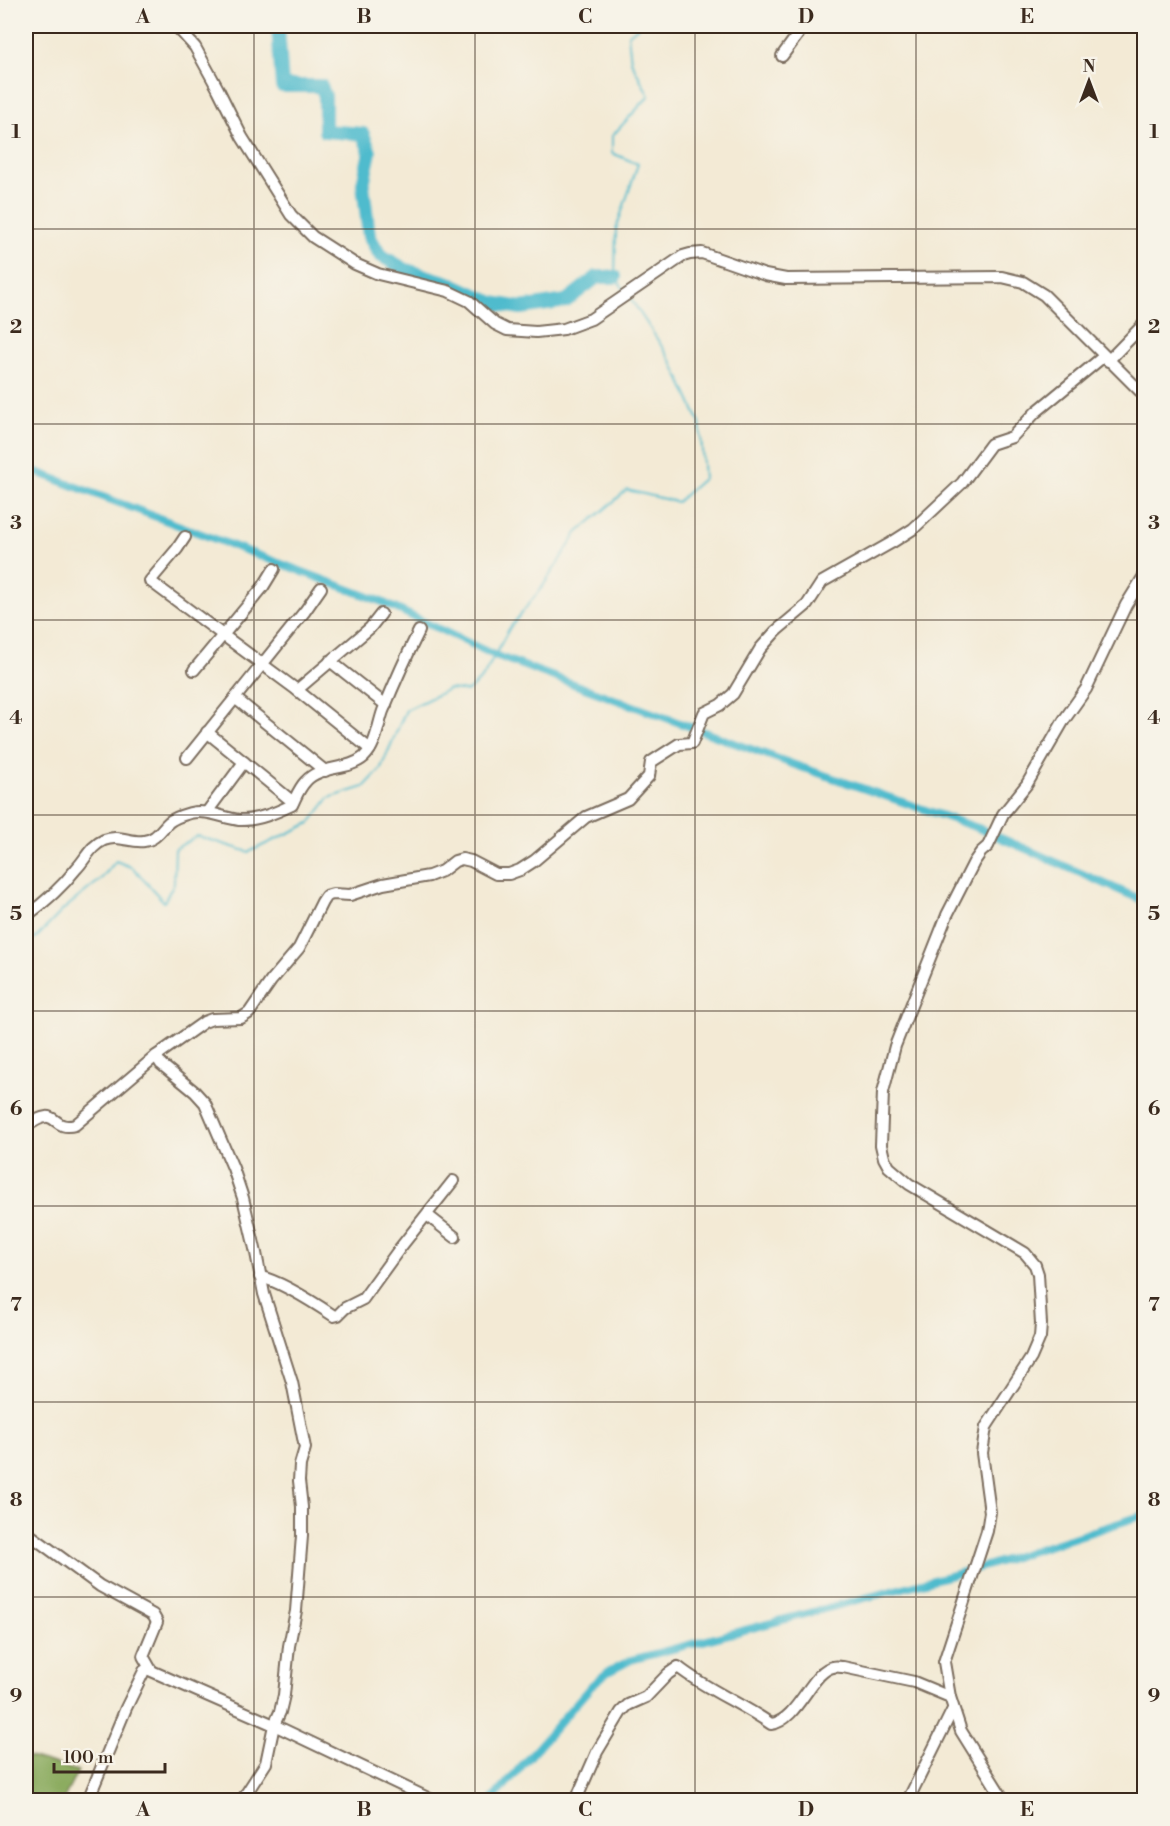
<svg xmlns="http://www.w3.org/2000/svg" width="1170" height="1826" font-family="'Libre Bodoni',serif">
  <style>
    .forest { fill: #8cac60; stroke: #646b3f; stroke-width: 1.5 }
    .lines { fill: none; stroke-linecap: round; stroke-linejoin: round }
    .stream { stroke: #50bbcd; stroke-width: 2 }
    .canal { stroke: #50bbcd; stroke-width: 8 }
    .river { stroke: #50bbcd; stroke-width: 14 }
    .minor-casing { stroke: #7b6d5e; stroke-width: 14 }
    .minor { stroke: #fff; stroke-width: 10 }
    .grid { fill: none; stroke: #3b2a1e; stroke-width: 1.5; stroke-opacity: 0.55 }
    .neatline { fill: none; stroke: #3b2a1e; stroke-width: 2 }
    .grid-label { font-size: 20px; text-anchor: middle; font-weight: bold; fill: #3b2a1e }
  </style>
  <rect width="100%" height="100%" fill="#f7f3e8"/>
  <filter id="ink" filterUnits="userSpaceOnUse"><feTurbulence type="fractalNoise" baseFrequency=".0167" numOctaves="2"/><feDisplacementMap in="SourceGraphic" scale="12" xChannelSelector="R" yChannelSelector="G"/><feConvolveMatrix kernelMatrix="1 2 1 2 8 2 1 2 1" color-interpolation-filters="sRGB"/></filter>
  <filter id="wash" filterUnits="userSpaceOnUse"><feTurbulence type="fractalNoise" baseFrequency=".008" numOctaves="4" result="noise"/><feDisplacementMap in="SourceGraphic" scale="24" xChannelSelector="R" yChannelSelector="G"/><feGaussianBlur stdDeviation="1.35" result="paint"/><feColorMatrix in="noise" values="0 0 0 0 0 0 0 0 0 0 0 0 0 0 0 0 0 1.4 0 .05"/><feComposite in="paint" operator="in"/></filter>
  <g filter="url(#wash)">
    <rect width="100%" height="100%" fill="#f3ead5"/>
    <polygon class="forest" points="26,1756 78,1771 63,1800 26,1800"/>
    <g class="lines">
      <g class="stream">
        <polyline points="626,292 615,277 616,229 638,164 612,153 612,136 649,96 631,61 628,35 639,26"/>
        <polyline points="26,940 36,938 64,909 100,880 116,861 133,868 164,902 174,883 175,849 197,836 249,852 310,823 329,798 364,787 380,770 406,710 449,689 468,691 483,677 509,629 543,586 577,533 627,490 677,502 704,478 700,423 672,362 629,296"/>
      </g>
      <g class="canal">
        <polyline points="26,468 380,601 494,655 795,765 978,828 1144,901"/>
        <polyline points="492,1800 593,1684 608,1672 631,1660 986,1566 1144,1515"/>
      </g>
      <polyline class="river" points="278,26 282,86 321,86 325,96 325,131 363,134 370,152 363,184 369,236 380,255 406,270 452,284 493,303 521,308 566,301 597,277 615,277"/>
    </g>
  </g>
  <g filter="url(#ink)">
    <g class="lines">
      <defs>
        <g id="minor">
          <polyline points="176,26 195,47 218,89 242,137 291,215 313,237 355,264 378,274 448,291 469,301 495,324 507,330 536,332 564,329 591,319 683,256 690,254 702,253 765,275 786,279 1002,277 1023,282 1044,295 1144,395"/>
          <polyline points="782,56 804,26"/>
          <polyline points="1108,361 1144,324"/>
          <polyline points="185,537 177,549 150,581 297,690 370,749"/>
          <polyline points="330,661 386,705"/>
          <polyline points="194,670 263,587 274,569"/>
          <polyline points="297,690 370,628 381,614"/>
          <polyline points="235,698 325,771"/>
          <polyline points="207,732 293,802"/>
          <polyline points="187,758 305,611 321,588"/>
          <polyline points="207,812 244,762"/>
          <path d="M 26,916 C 44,903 62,887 76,869 C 86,859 90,846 104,840 C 118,834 131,843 144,841 C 157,839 160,830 169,822 C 175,817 183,815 190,813 C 207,809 223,818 239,820 C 257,821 277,812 292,805 C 296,797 299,788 306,781 C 320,765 348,771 364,757 C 376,746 378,725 383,711 C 394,684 406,657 419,631"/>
          <polyline points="156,1056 161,1064 195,1092 205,1103 233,1168 243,1198 256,1253 264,1294 292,1382 305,1448 300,1465 299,1481 302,1507 302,1536 296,1611 289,1646 284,1695 280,1712 274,1725 266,1763 242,1800"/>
          <path d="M 26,1127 C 59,1102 50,1132 75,1125 L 156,1056 L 204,1022 L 212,1019 L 241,1018 L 249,1013 L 271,981 L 299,948 L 322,902 L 326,896 L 333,894 L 350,895 L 383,884 L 429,876 L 442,871 L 455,861 L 462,859 L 471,861 L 496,874 L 509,874 L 520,870 L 534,861 L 586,817 L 628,799 L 649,776 L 651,762 L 679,744 L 692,743 L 704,713 L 720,705 L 733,694 L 760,649 L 776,631 L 807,605 L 822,582 L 891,543 L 913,529 L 962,483 L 991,444 L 1012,437 L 1036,412 L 1104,356"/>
          <polyline points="427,1215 455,1237"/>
          <path d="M 260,1277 C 281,1281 316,1304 334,1316 L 338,1315 L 345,1308 L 363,1299 L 400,1248 L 453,1181"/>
          <polyline points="26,1532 100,1586 153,1615 157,1622 143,1656 151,1670"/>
          <polyline points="88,1800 126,1708 144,1671 147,1669 274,1725 432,1800"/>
          <path d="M 576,1800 L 597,1752 L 621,1712 L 628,1705 L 646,1697 L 668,1674 L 678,1667 C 707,1690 741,1703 771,1724 C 798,1721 812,1670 833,1667 C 836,1666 839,1667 843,1667 L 914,1682 L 950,1697"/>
          <polyline points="908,1800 953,1709"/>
          <polyline points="1004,1800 961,1731 950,1697 944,1662 987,1531 990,1512 982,1453 986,1427 1031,1358 1040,1337 1041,1324 1038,1274 1035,1265 1025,1253 909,1184 889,1167 884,1158 881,1145 883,1092 895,1046 947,915 974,862 981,852 988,846 1003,814 1027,784 1064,720 1086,689 1126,605 1144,576"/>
        </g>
      </defs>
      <use href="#minor" class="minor-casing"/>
      <use href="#minor" class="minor"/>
    </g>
  </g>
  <path class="grid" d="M 254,26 L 254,1800M 475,26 L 475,1800M 695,26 L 695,1800M 916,26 L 916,1800M 26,229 L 1144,229M 26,424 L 1144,424M 26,620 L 1144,620M 26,815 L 1144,815M 26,1011 L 1144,1011M 26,1206 L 1144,1206M 26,1402 L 1144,1402M 26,1597 L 1144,1597"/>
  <rect width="1170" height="1826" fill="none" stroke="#f7f3e8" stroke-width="66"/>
  <g transform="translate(1089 81)" stroke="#f7f3e8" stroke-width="4.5" paint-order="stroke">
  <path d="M0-4.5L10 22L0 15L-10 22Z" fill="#3b2a1e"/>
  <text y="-9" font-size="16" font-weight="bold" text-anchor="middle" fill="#3b2a1e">N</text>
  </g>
  <path d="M54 1763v9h111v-9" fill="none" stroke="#3b2a1e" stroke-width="3"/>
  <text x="63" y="1763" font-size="18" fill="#3b2a1e" stroke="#f7f3e8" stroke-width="4.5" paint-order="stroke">100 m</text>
  <rect x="33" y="33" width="1104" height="1760" class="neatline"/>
  <g class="grid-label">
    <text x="143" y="23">A</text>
    <text x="364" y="23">B</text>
    <text x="585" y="23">C</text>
    <text x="806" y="23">D</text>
    <text x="1027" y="23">E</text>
    <text x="16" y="138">1</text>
    <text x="1154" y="138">1</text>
    <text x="16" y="333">2</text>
    <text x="1154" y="333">2</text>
    <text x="16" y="529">3</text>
    <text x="1154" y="529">3</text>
    <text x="16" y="724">4</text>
    <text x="1154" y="724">4</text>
    <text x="16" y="920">5</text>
    <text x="1154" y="920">5</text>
    <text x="16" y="1115">6</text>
    <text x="1154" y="1115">6</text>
    <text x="16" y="1311">7</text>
    <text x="1154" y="1311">7</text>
    <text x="16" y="1506">8</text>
    <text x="1154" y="1506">8</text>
    <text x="16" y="1702">9</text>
    <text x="1154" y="1702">9</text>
    <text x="143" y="1816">A</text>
    <text x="364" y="1816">B</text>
    <text x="585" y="1816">C</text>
    <text x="806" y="1816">D</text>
    <text x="1027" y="1816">E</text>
  </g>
</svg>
